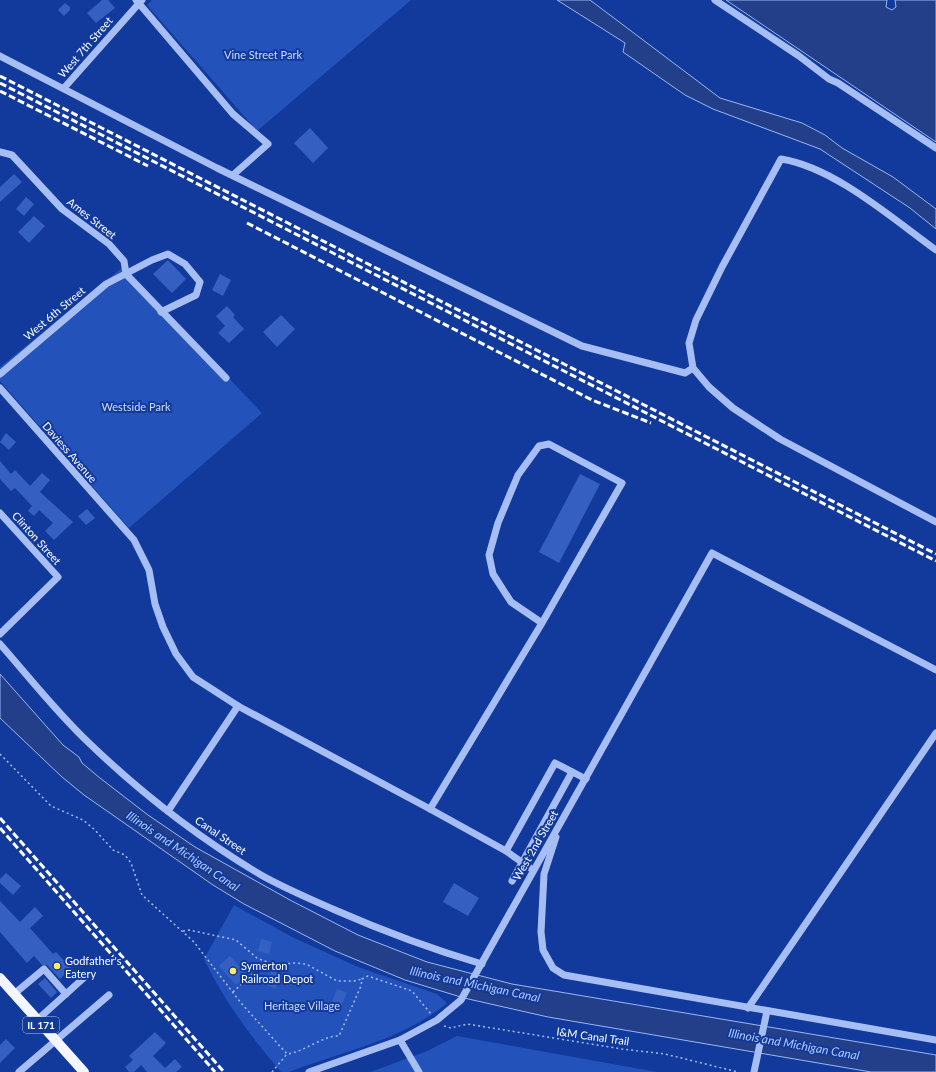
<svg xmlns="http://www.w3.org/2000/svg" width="936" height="1072" font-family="Lato,sans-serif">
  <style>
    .green { fill: #2452bb }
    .water { fill: #233f8a; stroke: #98b7f7 }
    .building { fill: #3560c2 }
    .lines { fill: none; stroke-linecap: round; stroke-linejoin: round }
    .path { stroke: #a6bef4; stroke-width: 1.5; stroke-dasharray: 2 3; stroke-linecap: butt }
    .minor { stroke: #a6bef4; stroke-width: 7 }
    .major { stroke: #f4f6ff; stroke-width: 10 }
    .rail { stroke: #fff; stroke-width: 3; stroke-dasharray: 7 3; stroke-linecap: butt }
    .poi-dot { fill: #ffea6a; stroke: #113a9c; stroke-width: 1.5 }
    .labels { text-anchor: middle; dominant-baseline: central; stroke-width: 4; stroke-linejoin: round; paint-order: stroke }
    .shield { fill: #113a9c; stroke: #b8c4e1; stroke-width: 1 }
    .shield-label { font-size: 10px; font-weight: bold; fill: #fff }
    .street-label { font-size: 11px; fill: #fff; stroke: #113a9c }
    .park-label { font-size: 11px; fill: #cfddfe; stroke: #113a9c }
    .poi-label { font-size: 11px; fill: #fff; stroke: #113a9c; text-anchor: start }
    .water-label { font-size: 12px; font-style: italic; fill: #b3c9fb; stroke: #113a9c }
  </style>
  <rect width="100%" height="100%" fill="#113a9c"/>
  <g class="green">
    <polygon points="152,0 411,0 257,131 147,5"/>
    <polygon points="123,267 262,413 129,528 0,381 0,367"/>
    <path d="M 234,905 L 292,937 L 358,967 L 437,994 L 447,1003 C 402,1041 342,1051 289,1072 L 281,1072 C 251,1037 224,1001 204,959 Z"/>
    <polygon points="457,1036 657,1072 370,1072 425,1052"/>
  </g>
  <g class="water">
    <polygon points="557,0 590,0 720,98 802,123 825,135 842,148 893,177 936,209 936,229 910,208 820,149 713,109 685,95 623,52 625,43"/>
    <polygon points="726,0 887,0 886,7 892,10 896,7 895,0 936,0 936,142"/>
    <polygon points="0,674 63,745 79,757 82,763 100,778 148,815 195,847 290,900 358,935 427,962 512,984 936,1055 936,1072 871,1072 548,1017 464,998 405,980 335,951 244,904 213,885 84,795 62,777 0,718"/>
  </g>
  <g class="building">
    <polygon points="102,0 108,0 115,8 96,23 87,13"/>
    <polygon points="65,3 70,7 70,10 64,16 58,10"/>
    <polygon points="310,128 328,148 313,163 294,143"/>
    <polygon points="14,174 22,182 0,202 0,187"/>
    <polygon points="26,197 34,204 24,216 16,209"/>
    <polygon points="34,216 45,226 29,243 18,232"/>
    <polygon points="168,260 186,279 172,293 153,274"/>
    <polygon points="220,274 231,280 223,296 212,290"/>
    <polygon points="227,306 235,315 233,317 244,329 229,343 218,333 225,326 216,316"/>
    <polygon points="281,315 295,329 277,347 263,332"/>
    <polygon points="6,433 16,442 9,450 0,442"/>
    <polygon points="0,461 11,474 15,470 30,486 42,473 50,480 40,492 73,522 54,540 45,531 53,523 39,510 34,516 28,511 32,506 15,488 11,491 0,479"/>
    <polygon points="580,474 600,484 559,563 539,552"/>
    <polygon points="87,509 95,518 86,525 78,516"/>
    <polygon points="6,873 21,886 13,895 0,883 0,879"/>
    <polygon points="454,883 479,898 468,916 443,902"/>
    <polygon points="0,901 20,922 35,907 43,916 30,928 53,954 56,952 71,968 60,979 47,965 42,965 34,956 27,963 0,932"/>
    <polygon points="261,939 272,942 269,954 258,951"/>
    <polygon points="230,956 247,975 236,985 219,966"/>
    <polygon points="272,970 282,975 275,989 265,984"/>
    <polygon points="45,978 57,992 51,998 38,984"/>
    <polygon points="337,989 347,993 339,1011 330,1007"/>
    <polygon points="155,1032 166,1043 153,1056 165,1068 175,1059 182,1067 176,1072 147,1072 141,1065 134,1072 129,1072 125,1067 133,1060 129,1056"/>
    <polygon points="6,1039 15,1048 0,1063 0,1045"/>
  </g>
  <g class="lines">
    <g class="path">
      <path d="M 0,754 L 51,806 L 83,820 L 94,829 L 113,850 L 125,855 L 131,863 L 142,895 L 194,942 L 241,1003 L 287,1054 C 304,1052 324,1035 339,1036 L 361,986 L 362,979 L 368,976 L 412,991 L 431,1014"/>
      <polyline points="183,931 189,930 236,940 257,958 272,964"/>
      <polyline points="233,992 259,968 270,965 295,963 306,964 337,981 354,981 362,979"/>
      <polyline points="444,1026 451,1028 467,1024 622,1049 665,1054 738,1072"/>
      <polyline points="272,1072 287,1054"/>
    </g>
    <g class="minor">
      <polyline points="136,0 233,114 268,144 233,175"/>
      <polyline points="715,0 799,56 829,79 838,83 936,148"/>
      <polyline points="0,56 217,168 582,346 685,373 693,368"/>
      <polyline points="64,88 142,0"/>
      <polyline points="0,152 12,155 62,209 109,244 124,261 126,274 226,378"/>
      <path d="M 936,250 C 893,219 834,167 781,159 L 722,267 L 696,320 L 689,343 L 693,368 L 709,387 L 733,408 L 780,439 L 936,522"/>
      <polyline points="0,374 106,284 152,260 168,254 185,264 200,282 196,295 161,312"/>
      <polyline points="0,388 134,540 149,570 155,604 163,627 176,654 193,677 238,706 430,809 506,851 533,870"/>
      <polyline points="0,513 58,577 0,634"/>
      <path d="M 0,644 C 29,677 57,713 89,743 C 141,793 199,838 261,875 C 284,888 310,899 335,910 C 383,931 431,949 482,964"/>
      <polyline points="430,809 542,623 622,483 549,444 539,446 518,475 498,523 489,555 493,574 511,602 542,623"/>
      <polyline points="168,811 238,706"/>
      <polyline points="556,837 544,874 541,932 543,950 553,968 564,975 936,1040"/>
      <polyline points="506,851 555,763 586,779"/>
      <polyline points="512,881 572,772"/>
      <polyline points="14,994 44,969 66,994"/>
      <polyline points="748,1008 936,733"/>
      <polyline points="37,1020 87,975"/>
      <polyline points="400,1040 419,1072"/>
      <polyline points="19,1072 109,995"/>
      <polyline points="309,1072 400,1040 437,1020 461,1000 712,553 936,670"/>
      <polyline points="754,1072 767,1011"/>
    </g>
    <polyline class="major" points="0,978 84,1072"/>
    <g class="rail">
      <polyline points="0,76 936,554"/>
      <polyline points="0,83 936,561"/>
      <polyline points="0,91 148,166"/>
      <polyline points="247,223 592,400 651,423"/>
      <polyline points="0,818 224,1072"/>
      <polyline points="0,828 215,1072"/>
    </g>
  </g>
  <g class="poi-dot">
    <circle cx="57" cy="966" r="4"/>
    <circle cx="233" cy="971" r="4"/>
  </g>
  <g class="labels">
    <rect class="shield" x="23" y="1017" width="36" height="16" rx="3"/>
    <g class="shield-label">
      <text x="41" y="1025">IL 171</text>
    </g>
    <g class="street-label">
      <text transform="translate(85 47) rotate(-49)">West 7th Street</text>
      <text transform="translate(92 218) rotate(38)">Ames Street</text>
      <text transform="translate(54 313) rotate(-40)">West 6th Street</text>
      <text transform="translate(70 452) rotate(49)">Daviess Avenue</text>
      <text transform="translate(37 538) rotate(48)">Clinton Street</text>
      <text transform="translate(221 835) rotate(34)">Canal Street</text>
      <text transform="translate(535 845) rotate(-60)">West 2nd Street</text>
      <text transform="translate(593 1036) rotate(8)">I&amp;M Canal Trail</text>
    </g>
    <g class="park-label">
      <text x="263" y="54">Vine Street Park</text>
      <text x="136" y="406">Westside Park</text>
      <text x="302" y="1005">Heritage Village</text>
    </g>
    <g class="poi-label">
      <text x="65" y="960">Godfather's<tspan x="65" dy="13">Eatery</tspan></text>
      <text x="241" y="965">Symerton<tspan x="241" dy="13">Railroad Depot</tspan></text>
    </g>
    <g class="water-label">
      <text transform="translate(183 851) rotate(34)">Illinois and Michigan Canal</text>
      <text transform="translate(475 984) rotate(12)">Illinois and Michigan Canal</text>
      <text transform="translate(794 1044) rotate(10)">Illinois and Michigan Canal</text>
    </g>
  </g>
</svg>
